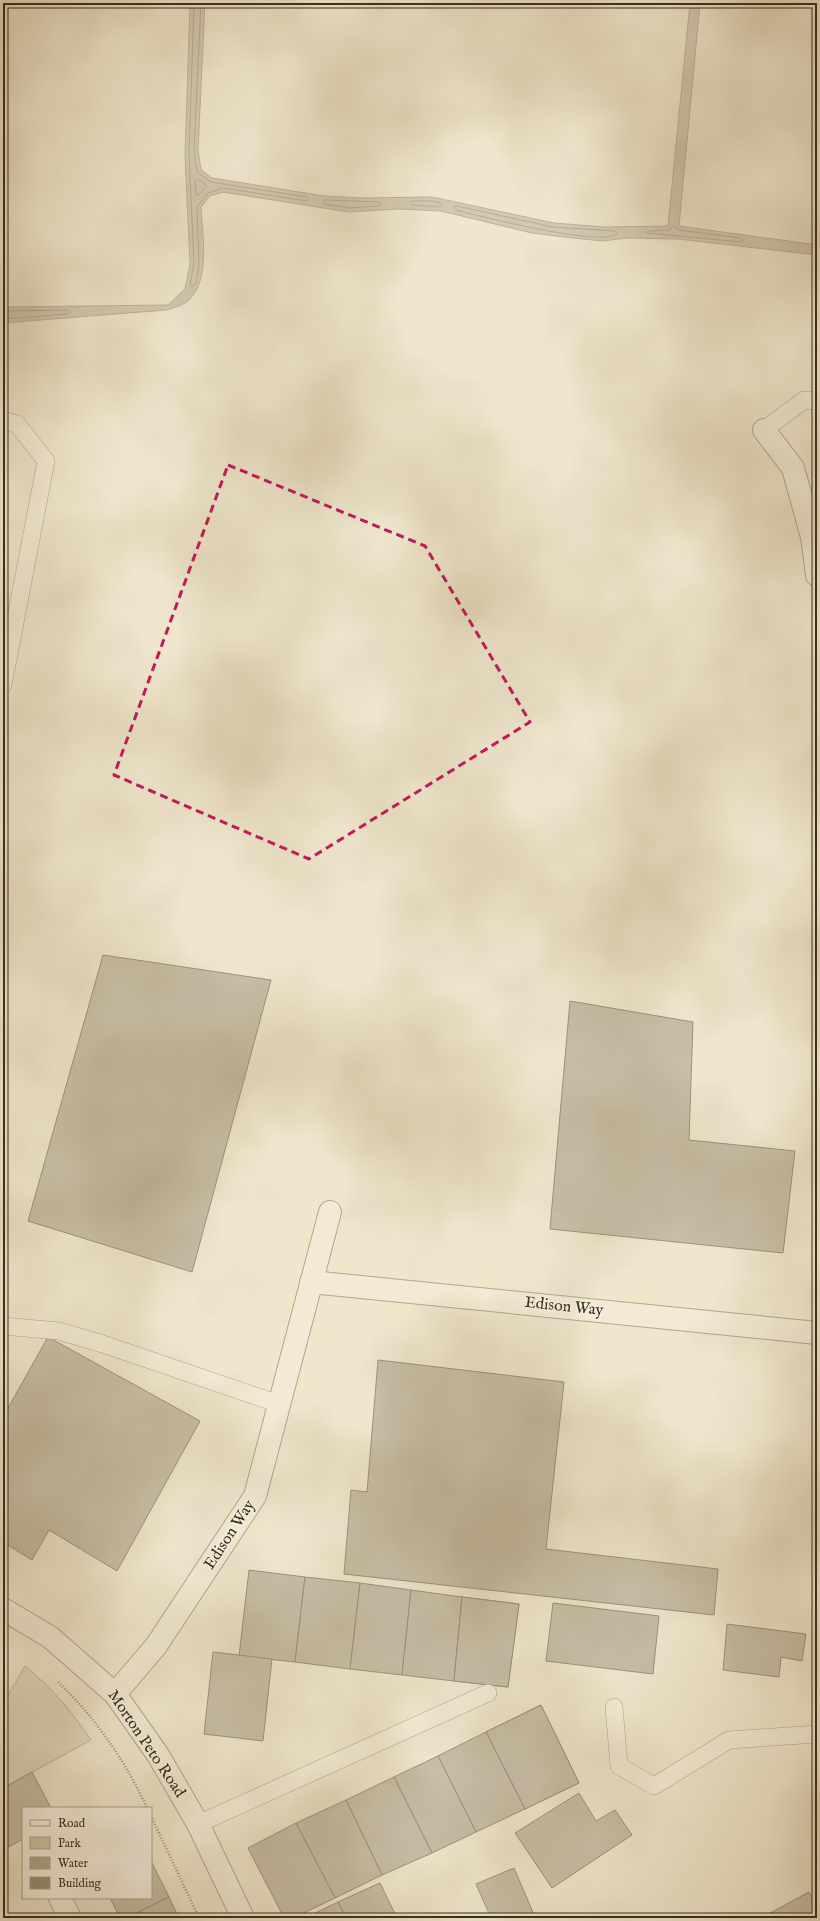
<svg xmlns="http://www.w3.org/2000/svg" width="820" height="1921" font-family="'IM FELL English',serif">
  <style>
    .green { fill: #d0c7ae; stroke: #847a66 }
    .water { fill: #b1a791; stroke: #817763 }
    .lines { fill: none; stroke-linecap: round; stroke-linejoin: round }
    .shore { stroke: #756a58; stroke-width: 1 }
    .building { fill: #988e78; stroke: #392e1e }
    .service-casing { stroke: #665c4a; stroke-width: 18 }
    .minor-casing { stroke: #665c4a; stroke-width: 24 }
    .tertiary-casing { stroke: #665c4a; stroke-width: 24 }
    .path { stroke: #392e1e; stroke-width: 2.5; stroke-dasharray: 1 2; stroke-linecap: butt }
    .service { stroke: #f5efde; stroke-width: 17 }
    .minor { stroke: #f5efde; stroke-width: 22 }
    .tertiary { stroke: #f5efde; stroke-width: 22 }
    .marked { fill: none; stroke: #c2185b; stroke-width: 3; stroke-dasharray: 8 5; stroke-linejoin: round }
    .labels { text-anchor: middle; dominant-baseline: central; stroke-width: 3.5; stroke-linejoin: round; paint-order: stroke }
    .street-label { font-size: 16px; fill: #392e1e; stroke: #f5efde }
  </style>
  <rect width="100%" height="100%" fill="#efe6cc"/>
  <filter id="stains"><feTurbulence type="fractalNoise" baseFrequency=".005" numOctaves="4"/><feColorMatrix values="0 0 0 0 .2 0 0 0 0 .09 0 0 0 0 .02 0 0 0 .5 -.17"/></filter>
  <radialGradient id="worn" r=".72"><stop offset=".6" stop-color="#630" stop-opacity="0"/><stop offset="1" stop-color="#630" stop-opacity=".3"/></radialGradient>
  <path class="green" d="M 25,1666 C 54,1690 70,1709 91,1740 L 3,1788 L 3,1704 Z"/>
  <path class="water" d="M 190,3 L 205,3 L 198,150 L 201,170 L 212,178 L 324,196 L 361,198 L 432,197 L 554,223 L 605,227 L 668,226 L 690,3 L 700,3 L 679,226 L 817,245 L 817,255 L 678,239 L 626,238 L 603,241 L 564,237 L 532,233 L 441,211 L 399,209 L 349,212 L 223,192 L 210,196 L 201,207 C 202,236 211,278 189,300 C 184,305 173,308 166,310 L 3,323 L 3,307 L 168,305 L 185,289 L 190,264 L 185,155 Z"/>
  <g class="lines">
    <g class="shore">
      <polyline points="194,3 189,155 194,264 190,284 192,287 196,283 199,265 197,207 208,193 224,188 306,201 308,199 307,197 211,182 197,172 194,150 201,3"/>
      <polygon points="198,179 207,186 198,195 196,194 195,181"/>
      <polygon points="325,200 379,202 381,204 380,206 349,208 324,204 323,202"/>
      <polygon points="412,201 432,201 441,203 442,205 440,207 412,205 410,203"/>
      <path d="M 457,206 L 553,227 L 615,231 L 617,234 C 599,247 481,216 455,210 L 454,207 Z"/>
      <polygon points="674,226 679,230 741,238 743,241 741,242 647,233 649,231 668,230"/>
      <polyline points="3,311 68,310 70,312 68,314 3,319"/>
    </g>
  </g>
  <g class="building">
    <polygon points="103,955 271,980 192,1272 28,1221"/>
    <polygon points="570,1001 693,1022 689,1140 795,1151 783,1253 550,1229"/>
    <polygon points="48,1337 200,1421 117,1571 49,1530 32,1560 3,1542 3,1417"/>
    <polygon points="378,1360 564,1382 546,1549 718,1569 714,1615 344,1574 351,1490 367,1492"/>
    <polygon points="249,1570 305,1577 295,1662 239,1656"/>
    <polygon points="305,1577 360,1583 350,1669 295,1662"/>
    <polygon points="360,1583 411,1590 402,1675 350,1669"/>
    <polygon points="411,1590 462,1597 454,1681 402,1675"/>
    <polygon points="462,1597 519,1604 508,1687 454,1681"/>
    <polygon points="462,1597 519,1604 508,1687 454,1681"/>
    <polygon points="553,1603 659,1616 653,1674 546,1661"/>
    <polygon points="727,1624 806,1634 802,1661 781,1657 779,1677 723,1670"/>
    <polygon points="213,1652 272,1659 263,1741 204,1734"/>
    <polygon points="541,1705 579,1783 525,1809 486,1732"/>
    <polygon points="541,1705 579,1783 525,1809 486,1732"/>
    <polygon points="486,1732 525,1809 476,1832 438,1756"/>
    <polygon points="438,1756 476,1832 432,1853 394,1777"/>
    <polygon points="32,1772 51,1808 23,1808 23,1839 3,1850 3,1788"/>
    <polygon points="394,1777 432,1853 382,1875 346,1800"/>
    <polygon points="579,1793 596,1821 615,1810 632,1835 552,1888 515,1833"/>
    <polygon points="346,1800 382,1875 335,1898 296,1823"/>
    <polygon points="296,1823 335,1898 293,1918 284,1918 248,1848"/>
    <polygon points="151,1861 169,1897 127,1918 120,1918 110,1898 151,1898"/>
    <polygon points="514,1868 535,1917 491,1918 476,1884"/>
    <polygon points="380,1883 397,1918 346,1918 338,1902"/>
    <polygon points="809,1892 817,1905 817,1918 761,1918"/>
    <polygon points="169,1897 179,1918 127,1918"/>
    <polygon points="338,1902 346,1918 305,1918"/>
  </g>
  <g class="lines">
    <defs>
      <g id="service">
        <polyline points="3,420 17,424 46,461 3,685"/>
        <polyline points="764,430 804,400 817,401"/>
        <polyline points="3,1326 59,1331 103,1344 279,1404"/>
        <polyline points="614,1707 619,1766 654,1786 729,1740 817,1734"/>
        <polyline points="198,1824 488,1693"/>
      </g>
      <g id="minor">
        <polyline points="764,430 793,468 812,537 817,575"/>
        <polyline points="311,1282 817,1333"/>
        <polyline points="115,1694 156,1646 255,1496 330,1212"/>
        <polyline points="60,1898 70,1918"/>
      </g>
      <polyline id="tertiary" points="3,1609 50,1637 115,1694 158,1755 198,1824 243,1918"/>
    </defs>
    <use href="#service" class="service-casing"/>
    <use href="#minor" class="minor-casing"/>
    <use href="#tertiary" class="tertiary-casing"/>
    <g class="path">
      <path d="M 58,1682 C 95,1717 126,1762 147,1808"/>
      <polyline points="151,1816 199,1918"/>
    </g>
    <use href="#service" class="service"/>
    <use href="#minor" class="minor"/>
    <use href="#tertiary" class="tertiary"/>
  </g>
  <path d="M0 0H820V1921H0ZM 228,465 L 425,546 L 530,722 L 309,859 L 114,775 Z" fill="#efe6cc" fill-opacity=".55" fill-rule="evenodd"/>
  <path class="marked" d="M 228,465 L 425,546 L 530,722 L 309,859 L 114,775 Z"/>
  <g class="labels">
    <g class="street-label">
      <text transform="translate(564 1307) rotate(6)">Edison Way</text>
      <text transform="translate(230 1535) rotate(-57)">Edison Way</text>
      <text transform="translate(146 1744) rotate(56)">Morton Peto Road</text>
    </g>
  </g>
  <rect width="820" height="1921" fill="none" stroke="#efe6cc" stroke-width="16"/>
  <rect x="4" y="4" width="812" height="1913" fill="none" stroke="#392e1e" stroke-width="2"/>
  <rect x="8" y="8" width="804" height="1905" fill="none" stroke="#392e1e"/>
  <rect x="22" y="1807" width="130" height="92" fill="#f5efde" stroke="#aaa291"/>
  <rect x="30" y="1820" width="20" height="6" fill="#f5efde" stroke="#aaa291"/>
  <text x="58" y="1827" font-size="12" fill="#392e1e">Road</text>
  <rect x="30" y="1837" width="20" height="12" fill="#d0c7ae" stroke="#aaa291"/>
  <text x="58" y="1847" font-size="12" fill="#392e1e">Park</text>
  <rect x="30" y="1857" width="20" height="12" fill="#b1a791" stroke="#aaa291"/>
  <text x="58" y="1867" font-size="12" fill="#392e1e">Water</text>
  <rect x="30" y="1877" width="20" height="12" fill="#988e78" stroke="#aaa291"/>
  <text x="58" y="1887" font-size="12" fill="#392e1e">Building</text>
  <rect width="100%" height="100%" filter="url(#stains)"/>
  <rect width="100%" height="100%" fill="url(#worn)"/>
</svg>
